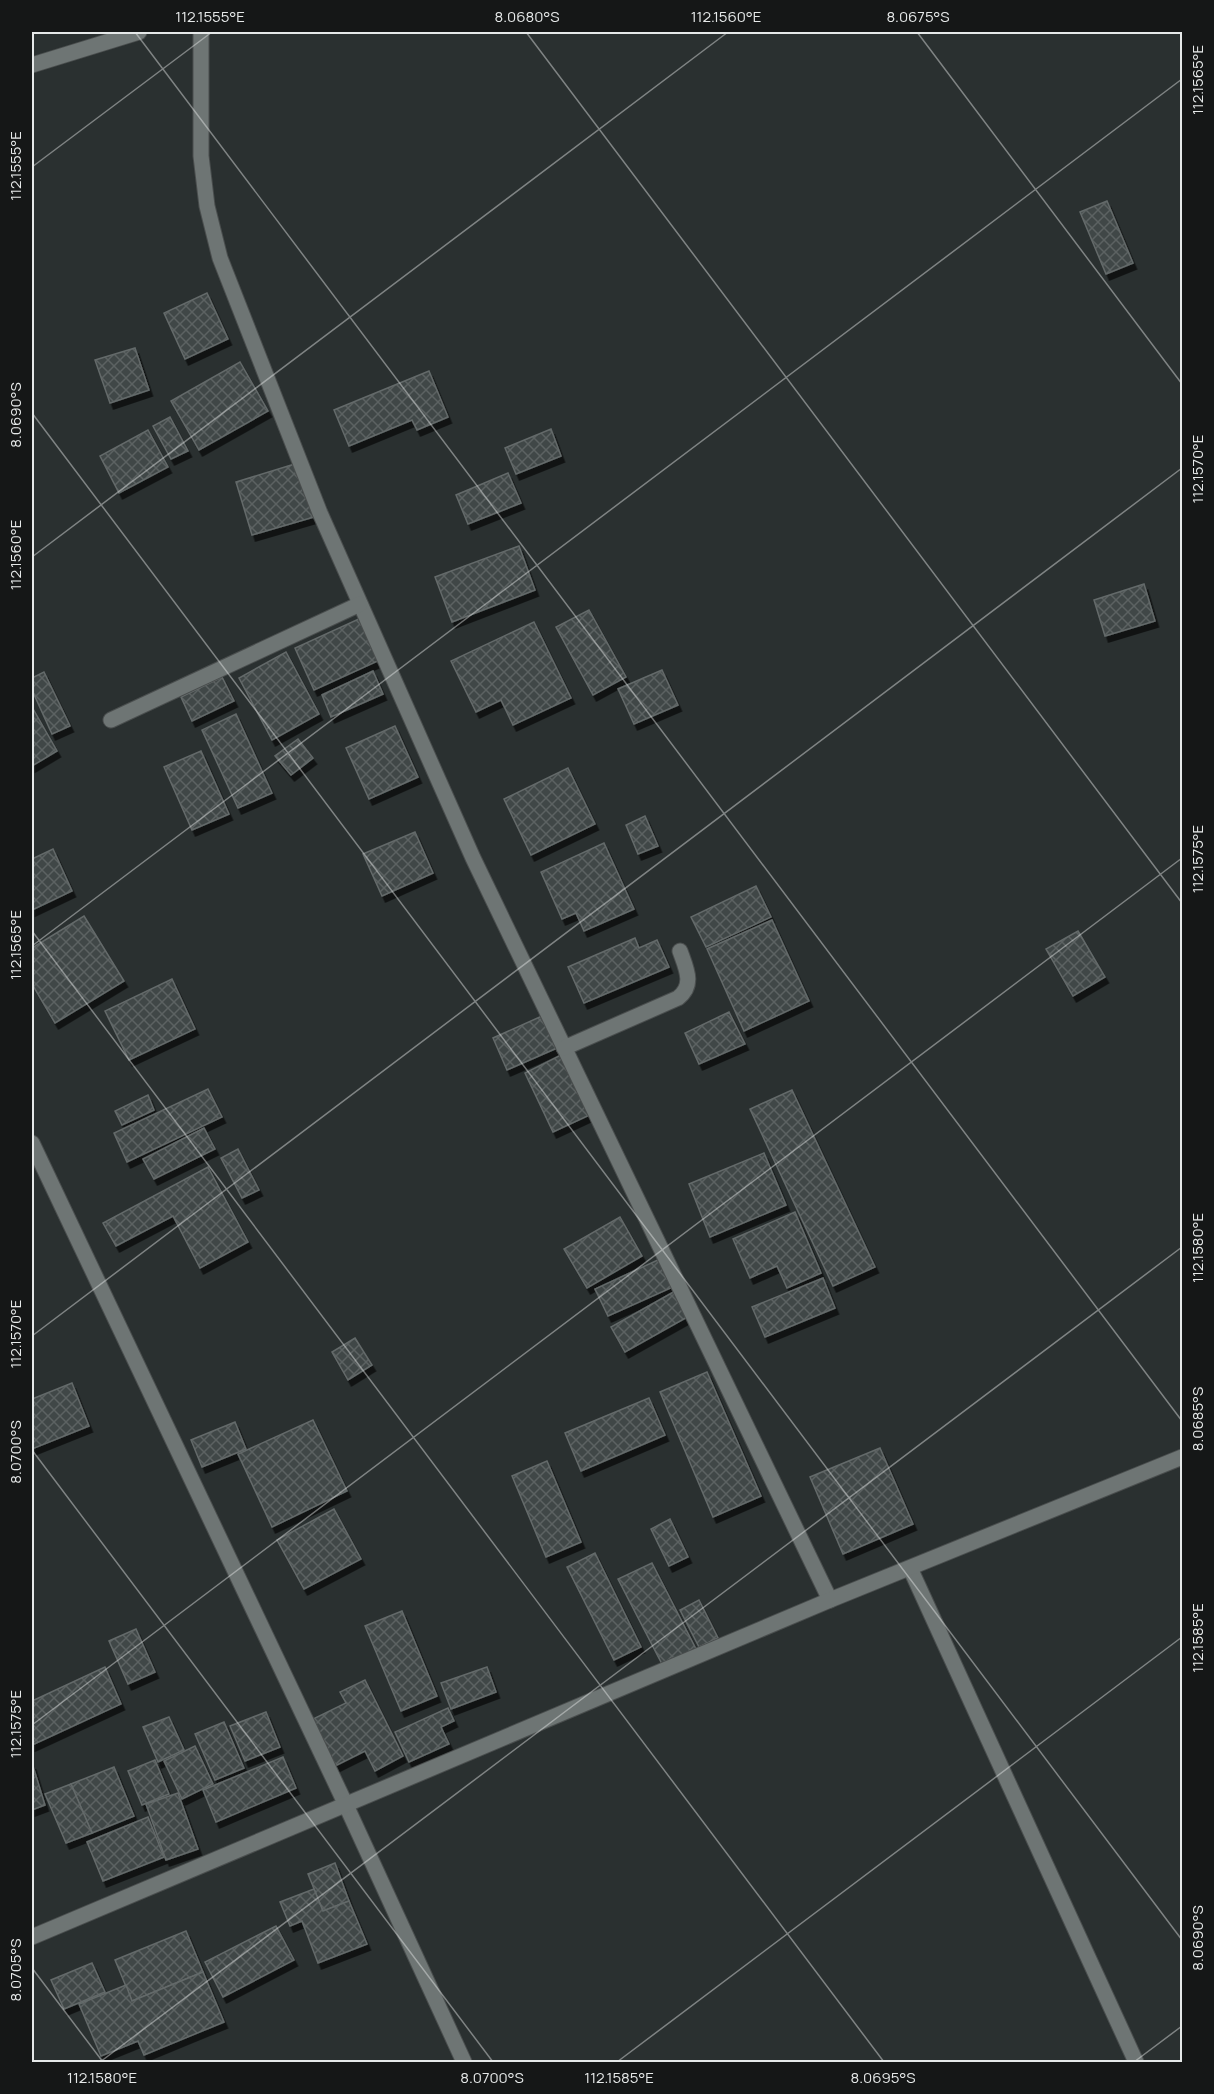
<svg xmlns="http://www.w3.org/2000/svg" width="1214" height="2094" font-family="Manrope,sans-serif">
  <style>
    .building { fill: url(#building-cross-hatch); stroke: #646a6a; stroke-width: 1.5; filter: url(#shadow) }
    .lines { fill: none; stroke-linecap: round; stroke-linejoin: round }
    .minor-casing { stroke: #4a4e4e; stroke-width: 17 }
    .minor { stroke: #6e7574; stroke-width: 15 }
    .ticks { fill: none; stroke: #e6e9e9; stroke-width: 1.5; stroke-opacity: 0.45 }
    .neatline { fill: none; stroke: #e6e9e9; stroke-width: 2 }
    .ticks-label { font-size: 15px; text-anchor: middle; fill: #e6e9e9 }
  </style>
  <defs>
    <pattern id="building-cross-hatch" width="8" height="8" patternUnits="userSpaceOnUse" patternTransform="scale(1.5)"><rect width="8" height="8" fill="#414747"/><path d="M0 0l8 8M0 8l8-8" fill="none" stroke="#5c6262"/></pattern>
    <filter id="shadow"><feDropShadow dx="3.5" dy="6" stdDeviation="0" flood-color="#0009"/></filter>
  </defs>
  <rect width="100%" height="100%" fill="#2a3030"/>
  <g class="building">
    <polygon points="1107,201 1133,263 1106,274 1080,212"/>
    <polygon points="207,293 228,339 185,359 164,313"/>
    <polygon points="135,348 149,390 110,403 95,360"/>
    <polygon points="240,362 268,411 199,450 171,401"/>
    <polygon points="429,371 448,417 417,430 412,420 349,446 334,410"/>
    <polygon points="170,417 188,451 171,459 153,426"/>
    <polygon points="551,429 561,456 516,474 505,448"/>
    <polygon points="148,430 168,467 119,493 100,456"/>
    <polygon points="298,463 314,517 252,535 236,482"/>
    <polygon points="508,473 521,503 468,524 456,495"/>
    <polygon points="519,546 535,590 452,622 435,577"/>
    <polygon points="1144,584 1155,621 1105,636 1094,600"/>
    <polygon points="589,610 626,677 593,695 556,627"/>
    <polygon points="361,618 380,660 314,690 295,648"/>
    <polygon points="534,622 571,698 513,725 501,700 476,712 451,661"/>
    <polygon points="286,652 319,714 272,740 239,678"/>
    <polygon points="662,670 678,705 634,724 618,689"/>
    <polygon points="373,671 383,694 331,717 322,695"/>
    <polygon points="44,672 70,726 52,734 32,690 32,678"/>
    <polygon points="222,677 234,701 192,721 181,697"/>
    <polygon points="32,707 57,751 32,766"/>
    <polygon points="236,714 272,793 238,808 202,730"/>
    <polygon points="395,726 418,777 369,799 346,748"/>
    <polygon points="298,739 313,758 291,775 275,756"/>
    <polygon points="201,751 229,814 192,830 164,767"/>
    <polygon points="568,768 595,824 531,855 504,799"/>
    <polygon points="645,816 658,846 638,854 626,825"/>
    <polygon points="415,832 433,873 382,896 363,854"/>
    <polygon points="604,843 634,909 584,931 576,913 562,919 541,872"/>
    <polygon points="53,849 72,891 32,910 32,859"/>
    <polygon points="756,886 771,917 706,947 691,917"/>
    <polygon points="84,916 124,981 55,1023 32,984 32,948"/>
    <polygon points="772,920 809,1001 744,1031 707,949"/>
    <polygon points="1078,931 1105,977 1073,996 1046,949"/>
    <polygon points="635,938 639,948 657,940 669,967 584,1003 568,967"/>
    <polygon points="172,979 195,1029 129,1060 105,1011"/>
    <polygon points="729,1012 745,1044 699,1064 685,1033"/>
    <polygon points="542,1016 557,1048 507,1070 493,1038"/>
    <polygon points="565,1053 594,1113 553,1132 525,1073"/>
    <polygon points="208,1089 222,1117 127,1162 114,1133"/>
    <polygon points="792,1090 875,1267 833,1286 750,1109"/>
    <polygon points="148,1095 154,1110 122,1125 115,1111"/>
    <polygon points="204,1128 215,1149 154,1179 143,1159"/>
    <polygon points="238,1149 259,1190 242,1198 221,1158"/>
    <polygon points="764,1153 786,1205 710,1237 689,1184"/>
    <polygon points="208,1167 248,1242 200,1268 173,1216 116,1246 103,1223"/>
    <polygon points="795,1212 821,1273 787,1288 777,1266 750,1278 733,1239"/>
    <polygon points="620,1217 642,1256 587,1288 564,1249"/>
    <polygon points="660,1259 673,1287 608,1316 595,1289"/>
    <polygon points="823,1278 835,1308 765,1337 752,1307"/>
    <polygon points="677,1290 691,1315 625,1352 611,1327"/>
    <polygon points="355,1338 372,1365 348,1380 332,1352"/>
    <polygon points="707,1372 761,1496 713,1517 660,1392"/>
    <polygon points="72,1383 89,1426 32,1449 32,1399"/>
    <polygon points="649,1398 665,1435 581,1471 565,1433"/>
    <polygon points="313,1420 347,1491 272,1527 238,1454"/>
    <polygon points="235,1422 246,1449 202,1467 191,1440"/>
    <polygon points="880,1448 913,1524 843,1554 810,1477"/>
    <polygon points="547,1461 581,1542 546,1557 512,1476"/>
    <polygon points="334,1509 361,1559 304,1589 277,1540"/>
    <polygon points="670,1519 688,1557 669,1566 651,1529"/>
    <polygon points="595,1553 641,1647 614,1660 567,1567"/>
    <polygon points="652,1563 696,1649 663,1666 618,1579"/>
    <polygon points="699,1600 718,1638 699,1647 680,1610"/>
    <polygon points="402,1611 437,1696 401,1711 365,1626"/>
    <polygon points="136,1629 155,1672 128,1684 109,1641"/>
    <polygon points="105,1667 121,1704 32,1745 32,1701"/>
    <polygon points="487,1667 496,1692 451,1709 441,1683"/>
    <polygon points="365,1680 403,1756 375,1771 365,1751 335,1766 311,1720 346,1703 340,1692"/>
    <polygon points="448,1708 454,1721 441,1727 449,1744 409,1762 395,1732"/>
    <polygon points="266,1712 280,1747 245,1761 230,1726"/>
    <polygon points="169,1717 184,1750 158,1762 143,1727"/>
    <polygon points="224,1722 244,1768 215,1780 195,1734"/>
    <polygon points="195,1746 213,1784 182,1799 164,1761"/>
    <polygon points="283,1757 296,1788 216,1822 203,1790"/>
    <polygon points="155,1760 169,1794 142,1805 128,1771"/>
    <polygon points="32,1763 45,1805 32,1810"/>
    <polygon points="114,1767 134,1816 92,1833 71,1784"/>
    <polygon points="71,1784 92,1833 66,1843 45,1794"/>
    <polygon points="178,1793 198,1849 166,1860 146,1804"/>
    <polygon points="148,1817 164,1857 103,1881 87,1842"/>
    <polygon points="335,1863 349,1901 323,1911 308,1874"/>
    <polygon points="314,1889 323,1911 349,1901 367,1944 318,1963 302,1921 290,1926 280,1902"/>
    <polygon points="276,1926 294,1960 223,1997 205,1962"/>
    <polygon points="186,1931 203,1972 132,2001 115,1960"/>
    <polygon points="92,1963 105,1992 64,2009 51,1980"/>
    <polygon points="203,1972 224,2022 144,2055 138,2041 101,2056 79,2004 126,1985 132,2001"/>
  </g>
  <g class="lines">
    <defs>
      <g id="minor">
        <polyline points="201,32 201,156 207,206 220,258 320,513 473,858 830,1600"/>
        <polyline points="32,65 139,32"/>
        <polyline points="111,720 360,604"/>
        <path d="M 564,1048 L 678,998 C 695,985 686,968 680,951"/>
        <polyline points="32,1143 345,1803 464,2062"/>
        <polyline points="910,1568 1136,2062"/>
        <polyline points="32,1937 830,1600 1182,1457"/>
      </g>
    </defs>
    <use href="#minor" class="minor-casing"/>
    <use href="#minor" class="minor"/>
  </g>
  <path class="ticks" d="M 135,32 L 1182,1421M 526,32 L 1182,903M 917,32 L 1182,384M 32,167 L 212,32M 32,413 L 1182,1940M 32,557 L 728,32M 32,931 L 884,2062M 32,946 L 1182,79M 32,1336 L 1182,468M 32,1450 L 493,2062M 32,1725 L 1182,858M 32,1968 L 103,2062M 100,2062 L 1182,1247M 617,2062 L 1182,1637M 1134,2062 L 1182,2026"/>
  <rect width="1214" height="2094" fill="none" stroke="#151717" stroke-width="66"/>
  <rect x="33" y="33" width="1148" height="2028" class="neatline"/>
  <g class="ticks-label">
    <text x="210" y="22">112.1555°E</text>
    <text x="527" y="22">8.0680°S</text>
    <text x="726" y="22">112.1560°E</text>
    <text x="918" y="22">8.0675°S</text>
    <text transform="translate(1198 80) rotate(-90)" y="5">112.1565°E</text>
    <text transform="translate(16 166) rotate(-90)" y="5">112.1555°E</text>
    <text transform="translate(16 415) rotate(-90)" y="5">8.0690°S</text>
    <text transform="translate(1198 469) rotate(-90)" y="5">112.1570°E</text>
    <text transform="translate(16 555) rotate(-90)" y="5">112.1560°E</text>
    <text transform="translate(1198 859) rotate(-90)" y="5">112.1575°E</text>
    <text transform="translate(16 945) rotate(-90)" y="5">112.1565°E</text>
    <text transform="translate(1198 1248) rotate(-90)" y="5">112.1580°E</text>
    <text transform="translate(16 1334) rotate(-90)" y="5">112.1570°E</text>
    <text transform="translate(1198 1419) rotate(-90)" y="5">8.0685°S</text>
    <text transform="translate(16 1452) rotate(-90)" y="5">8.0700°S</text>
    <text transform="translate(1198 1638) rotate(-90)" y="5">112.1585°E</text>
    <text transform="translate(16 1724) rotate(-90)" y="5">112.1575°E</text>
    <text transform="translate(1198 1938) rotate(-90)" y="5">8.0690°S</text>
    <text transform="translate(16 1970) rotate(-90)" y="5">8.0705°S</text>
    <text x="102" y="2083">112.1580°E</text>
    <text x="492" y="2083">8.0700°S</text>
    <text x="619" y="2083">112.1585°E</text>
    <text x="883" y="2083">8.0695°S</text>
  </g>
</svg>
